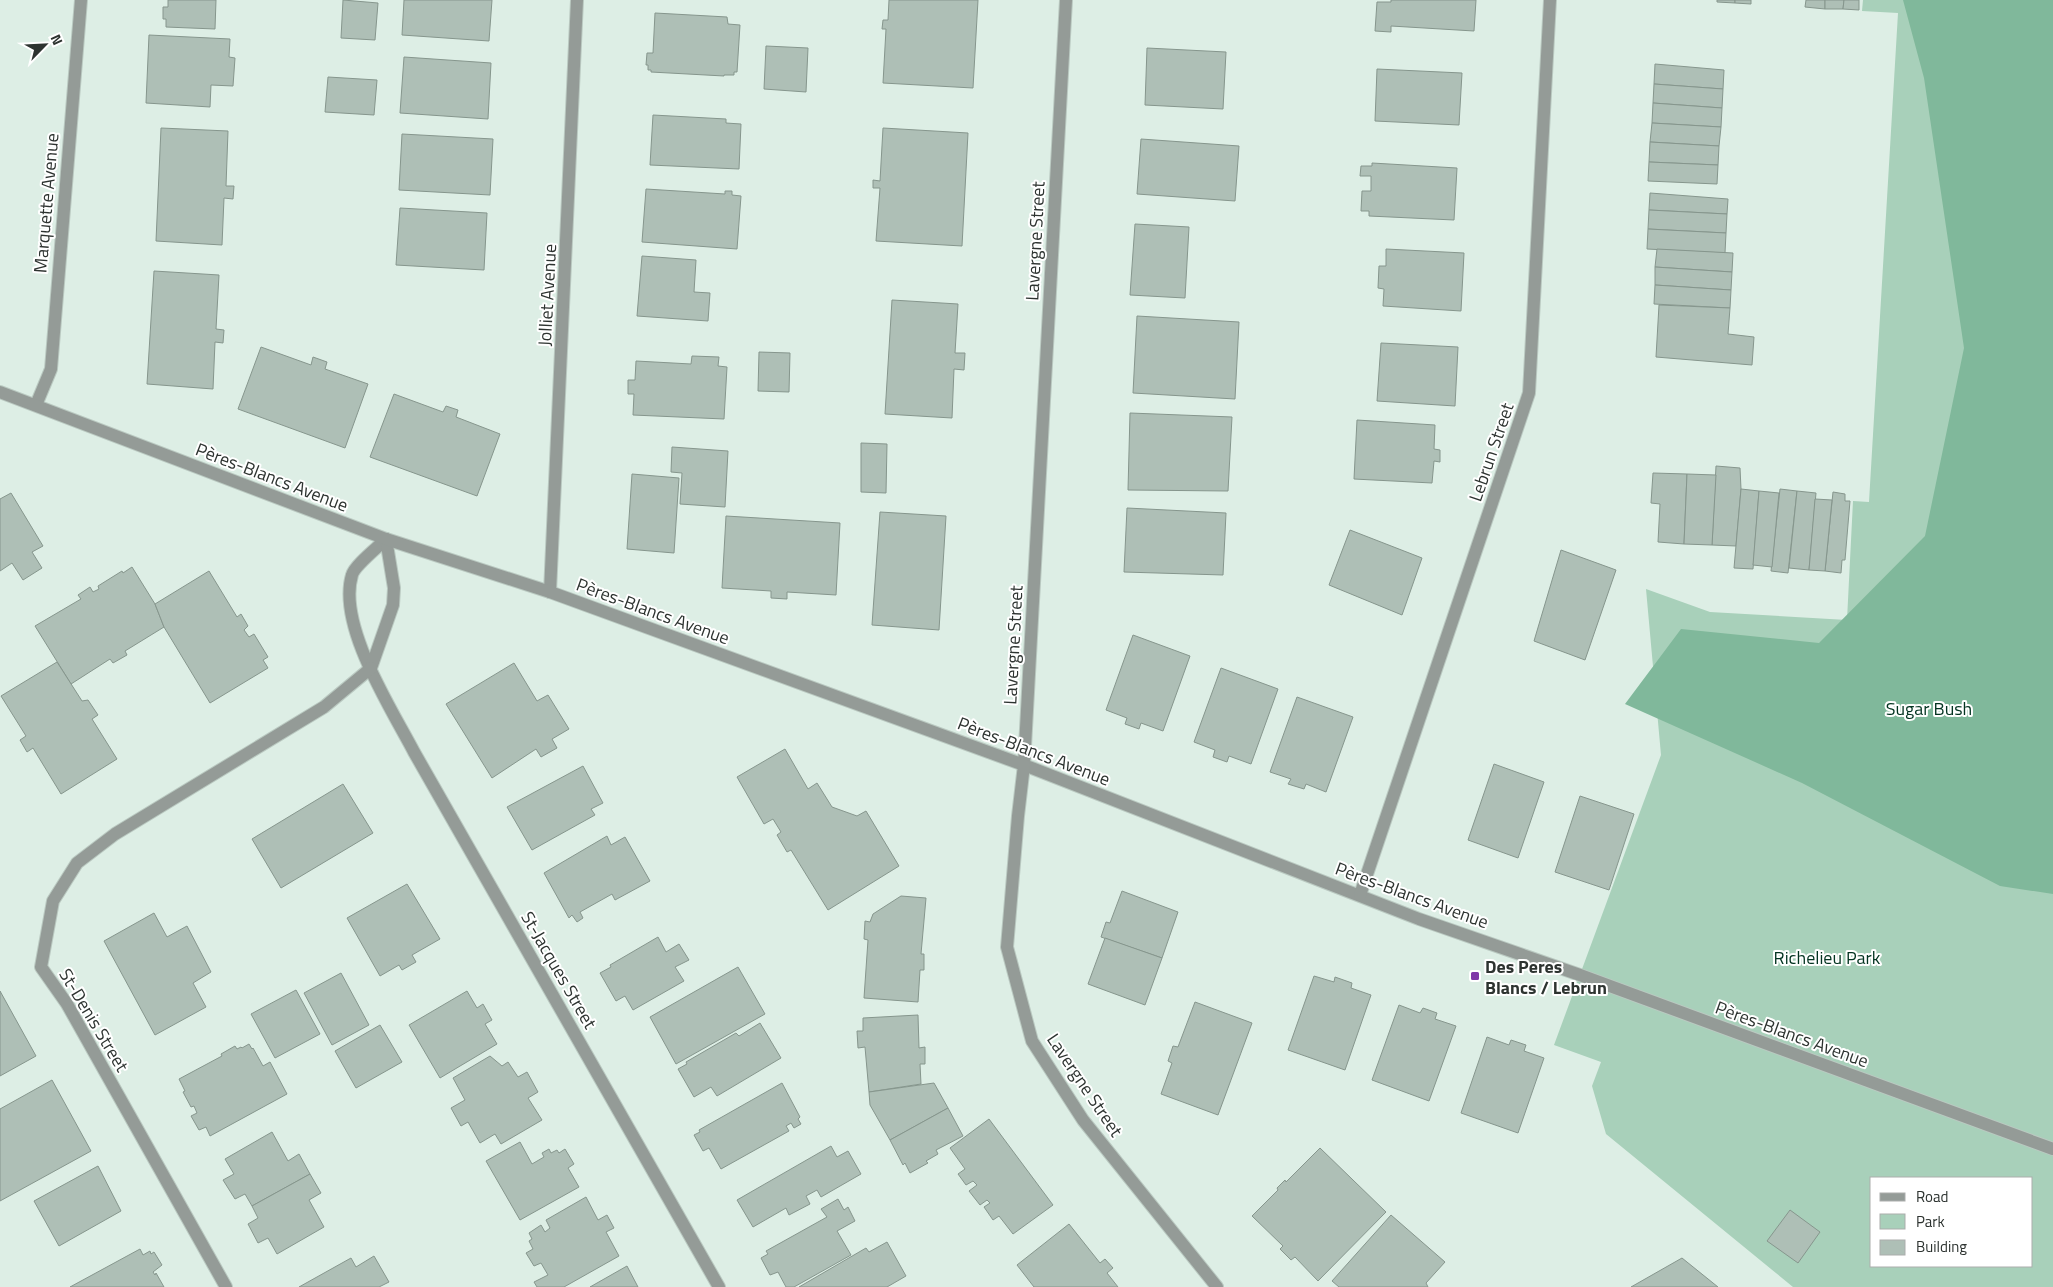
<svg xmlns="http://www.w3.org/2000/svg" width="2053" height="1287" font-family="'Titillium Web',sans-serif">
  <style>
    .green { fill: #a8d0ba; fill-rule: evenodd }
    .forest { fill: #80b89b }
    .building { fill: #aebfb6; stroke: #86968d }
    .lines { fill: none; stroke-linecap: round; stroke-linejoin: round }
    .minor-casing { stroke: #bac9c1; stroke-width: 14 }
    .tertiary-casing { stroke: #bac9c1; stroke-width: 14 }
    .minor { stroke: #949b97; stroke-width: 12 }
    .tertiary { stroke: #949b97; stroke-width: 12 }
    .poi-dot { fill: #8036a8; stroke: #fff; stroke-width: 2 }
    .labels { text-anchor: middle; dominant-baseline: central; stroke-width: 4; stroke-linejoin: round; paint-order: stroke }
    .street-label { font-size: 18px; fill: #2d3330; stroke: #fff }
    .park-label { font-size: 18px; fill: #023320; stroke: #fff }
    .poi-label { font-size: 18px; font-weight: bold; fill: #2d3330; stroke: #fff; text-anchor: start }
  </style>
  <rect width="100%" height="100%" fill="#ddeee5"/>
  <path class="green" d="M 1863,0 L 2053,0 L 2053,1287 L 1793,1287 L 1606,1134 L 1592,1086 L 1601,1062 L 1554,1045 L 1661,755 L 1646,589 L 1710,612 L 1847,620 L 1853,501 L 1869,502 L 1898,13 L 1862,11 ZM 1872,1178 L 2032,1178 L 2032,1266 L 1872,1266 Z"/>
  <polygon class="forest" points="1903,0 2053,0 2053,894 2000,886 1802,783 1625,704 1681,629 1819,643 1925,536 1964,348 1924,78"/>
  <g class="building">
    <polygon points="168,0 216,0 215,29 166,27 166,19 163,19 163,7 168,7"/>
    <polygon points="343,0 378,3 375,40 341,38"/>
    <polygon points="404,0 492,0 489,41 402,35"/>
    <polygon points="889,0 978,0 973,88 883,83 886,29 882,29 883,20 888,20"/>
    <polygon points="1391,0 1476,0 1474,31 1391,26 1391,32 1375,31 1377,2 1391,2"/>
    <polygon points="1717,0 1735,0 1735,3 1717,2"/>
    <polygon points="1735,0 1751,0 1751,4 1735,3"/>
    <polygon points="1806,0 1825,0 1825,9 1805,7"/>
    <polygon points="1825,0 1844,0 1843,9 1825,9"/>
    <polygon points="1844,0 1859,0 1859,10 1843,9"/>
    <polygon points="655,13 727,17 728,24 740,25 737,72 734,72 734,75 724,75 724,76 651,72 651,70 648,70 648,65 646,65 647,53 653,53"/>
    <polygon points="149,35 230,39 229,57 235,58 233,86 211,85 210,107 146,103"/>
    <polygon points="766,46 808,48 806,92 764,89"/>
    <polygon points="1147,48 1226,52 1223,109 1145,105"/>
    <polygon points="404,57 491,63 488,119 400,113"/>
    <polygon points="1655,64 1724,70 1723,89 1654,84"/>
    <polygon points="1377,69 1462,73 1459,125 1375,121"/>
    <polygon points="328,77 377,80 374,115 325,112"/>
    <polygon points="1654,84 1723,89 1722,108 1653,103"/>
    <polygon points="1653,103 1722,108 1721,127 1652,123"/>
    <polygon points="653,115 726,119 726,123 741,124 739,169 650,165"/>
    <polygon points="1652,123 1721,127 1719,146 1650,142"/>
    <polygon points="161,128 228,131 226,186 234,186 233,199 224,198 222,245 156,241"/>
    <polygon points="883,128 968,133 962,246 876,241 880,188 873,188 873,180 880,181"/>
    <polygon points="402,134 493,139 490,195 399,190"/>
    <polygon points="1141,139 1239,146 1235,201 1137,194"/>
    <polygon points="1650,142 1719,146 1718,165 1649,162"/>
    <polygon points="1649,162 1718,165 1717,184 1648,181"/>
    <polygon points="1372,163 1457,168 1454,220 1369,216 1369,211 1361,211 1362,191 1371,191 1371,176 1360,176 1361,166 1372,166"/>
    <polygon points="646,189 725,194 725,191 732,191 732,195 741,196 737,249 642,242"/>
    <polygon points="1650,193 1728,199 1727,214 1649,210"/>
    <polygon points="400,208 487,213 484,270 396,265"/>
    <polygon points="1649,210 1727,214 1726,233 1648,229"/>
    <polygon points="1135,224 1189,227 1185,298 1130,295"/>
    <polygon points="1648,229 1726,233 1725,253 1647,249"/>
    <polygon points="1386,249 1464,253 1461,311 1383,306 1384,289 1378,288 1379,266 1386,266"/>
    <polygon points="1657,249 1733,253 1732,272 1655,267"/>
    <polygon points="642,256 696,260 694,292 710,293 708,321 637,316"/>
    <polygon points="1655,267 1732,272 1731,290 1655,285"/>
    <polygon points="154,271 219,275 216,329 224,330 223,343 215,342 213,389 147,384"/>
    <polygon points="1655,285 1731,290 1730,308 1654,304"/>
    <polygon points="892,300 958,304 955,353 965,353 964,370 954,369 952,418 885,414"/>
    <polygon points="1659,305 1730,308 1728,334 1754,337 1752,365 1656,357"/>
    <polygon points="1137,316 1239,322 1235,399 1133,393"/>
    <polygon points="1381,343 1458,347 1455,406 1377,401"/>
    <polygon points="261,347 311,365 313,357 327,362 325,369 368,384 345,448 238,409"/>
    <polygon points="759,352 790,353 789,392 758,391"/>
    <polygon points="692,356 719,357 718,366 727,367 724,419 633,415 634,394 628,394 628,380 635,380 636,361 691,364"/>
    <polygon points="394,394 443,412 446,406 458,410 456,417 500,434 477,496 370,457"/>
    <polygon points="1130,413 1232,417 1228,491 1128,490"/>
    <polygon points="1357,420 1435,425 1434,449 1440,450 1440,462 1434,461 1432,483 1354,479"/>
    <polygon points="861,443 887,444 886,493 861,492"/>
    <polygon points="672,447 728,451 725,507 680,504 682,473 671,472"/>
    <polygon points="1716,466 1740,468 1741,489 1736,546 1712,545"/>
    <polygon points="1653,473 1687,474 1684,544 1658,542 1660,504 1651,503"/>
    <polygon points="632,474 679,478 674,553 627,549"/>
    <polygon points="1687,474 1716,475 1712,545 1684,544"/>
    <polygon points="1741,489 1759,491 1753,569 1734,568"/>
    <polygon points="1780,489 1797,491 1788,573 1771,571"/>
    <polygon points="1759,491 1779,493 1772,567 1753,565"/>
    <polygon points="1797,491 1816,493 1809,570 1789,568"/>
    <polygon points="1833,492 1845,494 1845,501 1850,501 1845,560 1842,560 1841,573 1825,571"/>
    <polygon points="11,493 43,546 32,552 42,568 23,580 12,563 0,571 0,499"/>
    <polygon points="1815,499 1832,500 1825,571 1809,570"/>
    <polygon points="1127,508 1226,513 1223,575 1124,572"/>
    <polygon points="880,512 946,516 939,630 872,625"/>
    <polygon points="726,516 840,523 836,595 787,592 787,599 771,598 771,591 722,588"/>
    <polygon points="1350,530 1422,558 1402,615 1329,585"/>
    <polygon points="1561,550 1616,570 1585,660 1534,641"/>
    <polygon points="132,567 155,604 164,627 125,651 127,655 113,663 110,659 71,684 35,626 81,599 78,595 90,587 93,592 99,589 98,586 122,571 123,573"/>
    <polygon points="209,571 237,617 241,614 248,626 244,630 249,637 254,634 268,657 263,660 268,668 210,703 164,627 155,604"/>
    <polygon points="1133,635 1190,656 1163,731 1141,723 1139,729 1125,724 1127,718 1106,710"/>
    <polygon points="57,662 82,701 88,700 98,715 92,719 117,759 61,794 33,748 27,752 20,740 26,736 1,696"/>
    <polygon points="514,663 537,701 548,695 569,729 552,739 557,748 541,757 536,749 492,778 446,704"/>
    <polygon points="1221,668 1278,689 1251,764 1229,756 1227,762 1213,757 1215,750 1194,742"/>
    <polygon points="1297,697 1353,717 1326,792 1306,784 1304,789 1288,784 1291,779 1270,772"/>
    <polygon points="785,749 808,789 817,783 832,807 857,816 866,811 899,866 828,910 791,850 787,852 777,835 781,832 773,819 764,824 737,777"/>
    <polygon points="1494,764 1544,782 1518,858 1468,840"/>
    <polygon points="583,766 603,803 591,809 595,815 532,850 507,807"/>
    <polygon points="343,784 373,833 281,888 252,839"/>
    <polygon points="1580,796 1634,814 1609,890 1555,872"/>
    <polygon points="607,836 611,845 625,837 650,881 615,900 612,894 580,912 583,918 577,922 572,915 569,918 544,873"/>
    <polygon points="407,884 440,939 412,955 416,962 402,970 399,965 380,976 347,918"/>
    <polygon points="1122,891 1178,912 1162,958 1101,937 1106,922 1110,923"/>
    <polygon points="901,896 926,898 921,954 924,954 924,970 920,970 918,1002 864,998 868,940 864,939 865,921 870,922 873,914"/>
    <polygon points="154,913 167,937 187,926 211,972 193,983 206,1007 155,1035 104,941"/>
    <polygon points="658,937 666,952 679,944 689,960 675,967 684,981 633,1010 625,996 616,1001 600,973 611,967 610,965"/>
    <polygon points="1105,938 1162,958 1145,1005 1088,984"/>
    <polygon points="738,967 765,1014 676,1064 650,1017"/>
    <polygon points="341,973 369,1025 332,1045 304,993"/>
    <polygon points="1314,976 1334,982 1335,977 1352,983 1351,988 1371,995 1345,1070 1288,1050"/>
    <polygon points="296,990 320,1034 275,1058 251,1014"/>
    <polygon points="0,991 36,1056 0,1076"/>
    <polygon points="467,991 477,1008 483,1004 492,1020 485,1024 497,1044 440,1078 409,1025"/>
    <polygon points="1195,1002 1252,1023 1218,1115 1161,1094 1172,1063 1168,1061 1173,1046 1178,1047"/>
    <polygon points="1399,1005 1420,1013 1423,1008 1437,1013 1435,1019 1456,1026 1429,1101 1372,1080"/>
    <polygon points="918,1015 919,1048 925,1047 925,1064 920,1064 921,1084 869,1092 865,1047 858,1048 857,1031 863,1031 863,1018"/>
    <polygon points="760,1023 781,1058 717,1096 711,1087 694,1097 678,1069 687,1064 686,1062 736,1033 739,1036"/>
    <polygon points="380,1025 402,1062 356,1088 335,1051"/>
    <polygon points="1487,1037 1509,1045 1511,1040 1526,1045 1524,1051 1544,1058 1518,1133 1461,1113"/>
    <polygon points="249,1044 252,1049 253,1048 263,1066 270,1062 287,1094 210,1136 206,1127 199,1130 191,1116 197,1113 194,1106 191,1107 183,1092 185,1091 179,1079 222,1056 221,1054 235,1046 237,1049 241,1047 242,1048"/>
    <polygon points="490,1056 502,1066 508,1062 518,1077 527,1072 538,1092 528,1098 542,1120 501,1144 495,1134 480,1143 468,1122 461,1126 451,1108 465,1100 453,1078"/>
    <polygon points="52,1080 91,1151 0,1201 0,1109"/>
    <polygon points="782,1083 800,1117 798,1119 801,1124 794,1128 791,1123 786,1126 789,1131 721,1169 709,1148 703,1151 694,1135 700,1132 699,1130"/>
    <polygon points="934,1083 948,1108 890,1140 870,1105 869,1092"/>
    <polygon points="948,1108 963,1136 936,1150 938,1154 926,1161 928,1163 910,1173 905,1163 903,1165 890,1140"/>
    <polygon points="989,1119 1053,1205 1013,1234 999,1216 993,1220 984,1207 990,1203 987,1200 980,1205 969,1191 977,1185 973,1181 966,1185 958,1174 965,1169 950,1148"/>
    <polygon points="272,1132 288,1161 299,1154 310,1174 252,1206 245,1194 235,1199 223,1180 234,1174 225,1159"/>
    <polygon points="520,1142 532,1164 544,1157 542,1153 549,1149 551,1153 557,1150 559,1153 565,1149 574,1164 568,1168 579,1187 520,1220 486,1161"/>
    <polygon points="831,1146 837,1157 848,1151 861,1174 821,1197 817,1190 806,1196 810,1204 789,1215 786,1208 753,1227 737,1200"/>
    <polygon points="1320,1148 1386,1212 1318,1281 1295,1257 1291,1260 1280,1249 1283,1246 1252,1216 1278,1190 1277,1188 1285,1180 1286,1182"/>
    <polygon points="98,1166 121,1211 59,1246 34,1201"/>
    <polygon points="310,1174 321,1193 309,1200 324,1227 277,1254 268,1238 258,1243 248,1224 258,1218 252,1206"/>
    <polygon points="586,1197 598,1220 607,1215 614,1228 606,1232 619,1256 564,1287 537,1287 534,1282 548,1275 541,1263 534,1266 526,1253 533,1249 529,1241 532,1239 529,1233 541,1225 545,1232 550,1228 546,1220"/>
    <polygon points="838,1199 844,1210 848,1207 855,1221 837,1231 851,1255 794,1287 786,1287 778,1272 770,1275 761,1258 768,1254 766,1251 827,1217 821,1209"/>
    <polygon points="1790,1210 1820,1232 1798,1263 1767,1241"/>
    <polygon points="1391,1215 1445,1262 1426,1283 1428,1287 1339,1287 1332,1281"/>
    <polygon points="1069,1224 1100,1263 1105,1259 1113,1268 1107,1273 1118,1287 1034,1287 1017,1265"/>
    <polygon points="887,1242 906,1276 887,1287 799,1287 866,1248 869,1252"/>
    <polygon points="140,1249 143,1255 150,1251 151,1254 154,1252 162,1265 153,1272 155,1275 156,1273 164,1287 70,1287"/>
    <polygon points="374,1256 389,1282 379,1287 299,1287 351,1258 356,1267"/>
    <polygon points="1682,1258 1718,1287 1631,1287"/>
    <polygon points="627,1266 638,1287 590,1287"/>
  </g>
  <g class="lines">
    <defs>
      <g id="minor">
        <polyline points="1066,0 1024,765 1419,919 1580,975 2053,1149"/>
        <polyline points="36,405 51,369 81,0"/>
        <path d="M 386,539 C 378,547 354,566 352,575 C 337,625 391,708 414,752 L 719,1287"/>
        <polyline points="550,592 577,0"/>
        <polyline points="371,668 393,605 394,588 386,539"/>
        <polyline points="1360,895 1529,393 1550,0"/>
        <polyline points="226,1287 67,1004 41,967 53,901 77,863 115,834 324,707 371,668"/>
      </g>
      <polyline id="tertiary" points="0,392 386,539 550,592 1024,765 1018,816 1007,947 1032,1041 1083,1120 1217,1287"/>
    </defs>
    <use href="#minor" class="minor-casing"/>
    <use href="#tertiary" class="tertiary-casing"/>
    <use href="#minor" class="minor"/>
    <use href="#tertiary" class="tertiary"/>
  </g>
  <rect class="poi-dot" x="1470" y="971" width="10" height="10" rx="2.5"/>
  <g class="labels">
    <g class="street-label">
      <text transform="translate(46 203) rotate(-85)">Marquette Avenue</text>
      <text transform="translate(1035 241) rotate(-87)">Lavergne Street</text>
      <text transform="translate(547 295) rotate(-87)">Jolliet Avenue</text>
      <text transform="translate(1491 452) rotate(-71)">Lebrun Street</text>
      <text transform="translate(272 477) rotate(21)">Pères-Blancs Avenue</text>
      <text transform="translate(653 611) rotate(20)">Pères-Blancs Avenue</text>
      <text transform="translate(1013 645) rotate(-87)">Lavergne Street</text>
      <text transform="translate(1034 751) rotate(21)">Pères-Blancs Avenue</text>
      <text transform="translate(1412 895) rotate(20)">Pères-Blancs Avenue</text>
      <text transform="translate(559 970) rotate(60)">St-Jacques Street</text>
      <text transform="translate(94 1020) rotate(59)">St-Denis Street</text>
      <text transform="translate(1792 1034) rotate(20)">Pères-Blancs Avenue</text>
      <text transform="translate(1085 1085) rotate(56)">Lavergne Street</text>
    </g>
    <g class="park-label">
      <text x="1929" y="708">Sugar Bush</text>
      <text x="1827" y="957">Richelieu Park</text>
    </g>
    <g class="poi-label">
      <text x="1485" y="966">Des Peres<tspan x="1485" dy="21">Blancs / Lebrun</tspan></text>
    </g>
  </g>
  <rect x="1870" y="1177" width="162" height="90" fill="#ffffff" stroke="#abadac"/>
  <rect x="1880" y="1193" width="25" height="8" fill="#949b97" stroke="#abadac"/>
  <text x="1916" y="1202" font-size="15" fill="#2d3330">Road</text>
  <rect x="1880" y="1214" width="25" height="15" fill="#a8d0ba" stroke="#abadac"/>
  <text x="1916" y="1227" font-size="15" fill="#2d3330">Park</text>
  <rect x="1880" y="1240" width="25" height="15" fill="#aebfb6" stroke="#abadac"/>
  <text x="1916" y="1252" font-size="15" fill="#2d3330">Building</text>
  <g transform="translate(45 45) rotate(66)" stroke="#ffffff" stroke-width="4" paint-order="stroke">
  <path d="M0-4L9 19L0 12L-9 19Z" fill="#2d3330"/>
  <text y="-8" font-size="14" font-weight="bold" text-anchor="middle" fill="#2d3330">N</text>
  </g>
</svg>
